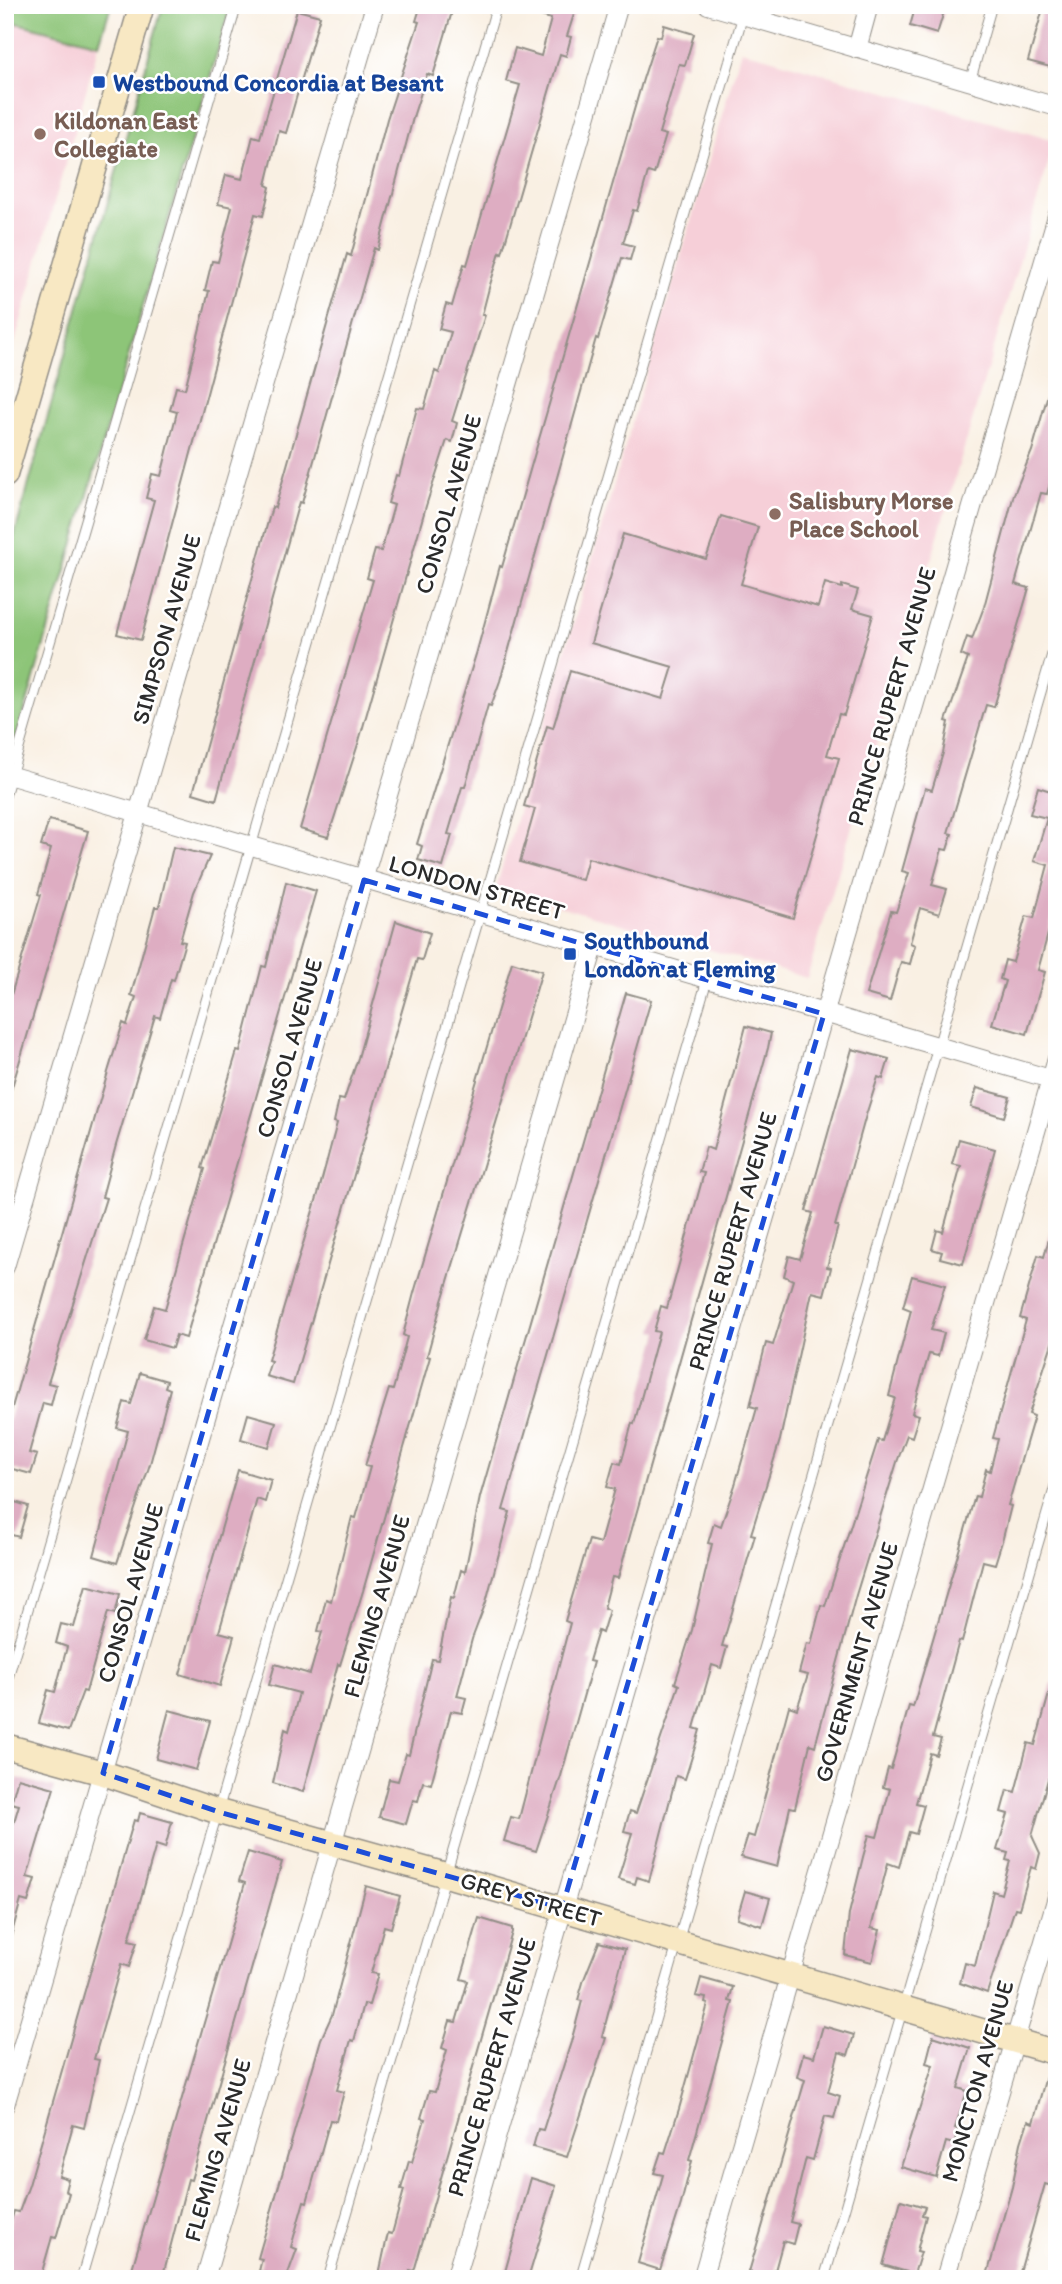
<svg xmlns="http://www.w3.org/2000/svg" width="1062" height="2284" font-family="Itim,sans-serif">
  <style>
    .built { fill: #f6cfd8 }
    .green { fill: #8dc578; stroke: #5c7852; stroke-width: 2 }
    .building { fill: #deadc2 }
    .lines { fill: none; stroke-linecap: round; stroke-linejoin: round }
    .lane-casing { stroke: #928e87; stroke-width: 11 }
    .street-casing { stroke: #928e87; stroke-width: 20 }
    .secondary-casing { stroke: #928e87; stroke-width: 27 }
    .lane { stroke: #fff; stroke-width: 9 }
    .street { stroke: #fff; stroke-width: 18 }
    .secondary { stroke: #f8e8c3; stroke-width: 24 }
    .marked { fill: none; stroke: #1d4ed8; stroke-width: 5; stroke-dasharray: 14 9; stroke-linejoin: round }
    .transit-dot { fill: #1a4fb4; stroke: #fff; stroke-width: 2.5 }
    .education-dot { fill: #8d6e63; stroke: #fff; stroke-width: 2.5 }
    .labels { text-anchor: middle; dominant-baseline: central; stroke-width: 5; stroke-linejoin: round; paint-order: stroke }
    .transit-label { font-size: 24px; font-weight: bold; fill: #164399; stroke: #fff; text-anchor: start }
    .education-label { font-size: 24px; font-weight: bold; fill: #785e54; stroke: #fff; text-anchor: start }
    .street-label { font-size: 24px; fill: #2b2b2b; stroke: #fff }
  </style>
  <rect width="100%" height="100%" fill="#fff"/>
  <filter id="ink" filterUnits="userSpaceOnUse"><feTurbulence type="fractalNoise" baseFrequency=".0143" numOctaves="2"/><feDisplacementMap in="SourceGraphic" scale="14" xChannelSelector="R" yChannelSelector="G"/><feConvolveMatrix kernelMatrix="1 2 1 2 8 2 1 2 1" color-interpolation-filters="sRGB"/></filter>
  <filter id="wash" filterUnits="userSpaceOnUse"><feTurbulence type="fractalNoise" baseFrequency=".00686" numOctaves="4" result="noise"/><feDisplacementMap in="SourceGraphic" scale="28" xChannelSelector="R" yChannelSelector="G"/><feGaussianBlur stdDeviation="1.57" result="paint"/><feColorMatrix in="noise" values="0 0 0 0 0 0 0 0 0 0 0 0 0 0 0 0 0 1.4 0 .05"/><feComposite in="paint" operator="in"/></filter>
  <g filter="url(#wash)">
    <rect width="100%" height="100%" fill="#f9f0e3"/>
    <g class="built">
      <polygon points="5,20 99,44 5,377"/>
      <polygon points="741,50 1055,141 807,978 496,888"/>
    </g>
    <g class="green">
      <polygon points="5,5 111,5 99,44 5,20"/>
      <polygon points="163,5 231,5 15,744 5,741 5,569"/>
    </g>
    <g id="blocks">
      <g class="building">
        <polygon points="421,5 454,5 433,76 427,74 414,114 378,250 374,248 302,503 299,502 216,800 193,793 272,507 275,508 347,254 351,256 387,119 419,22 416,21"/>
        <polygon points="520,5 577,5 567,36 571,37 566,56 560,54 502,253 500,252 489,288 482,315 485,315 452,421 457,423 452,442 447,440 426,506 359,741 328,837 300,829 373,580 367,578 375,550 381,551 394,505 388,503 396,475 399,476 417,408 424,409 435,371 439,373 451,332 439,329 446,304 452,306 464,264 467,265 520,85 506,81 515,48 541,56 551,19 519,9"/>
        <polygon points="916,5 946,5 937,34 910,26"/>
        <polygon points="1044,5 1057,5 1054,68 1028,61"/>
        <polygon points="297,10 320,16 286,133 279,131 266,185 270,187 263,216 255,214 141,640 117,634 154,500 146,498 152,474 161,476 177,412 170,410 176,387 185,389 209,291 205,290 212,261 218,262 232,207 218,204 226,175 242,179 253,136 260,138"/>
        <polygon points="664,25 694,34 685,65 679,64 659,133 666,135 654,174 648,172 637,211 633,210 623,243 634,246 630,260 622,258 598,339 596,338 500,681 491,706 488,705 465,787 462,787 448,834 452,835 443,867 418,860 422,846 417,844 477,651 500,566 502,567 643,79 657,36 661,37"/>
        <polygon points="1052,380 1057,381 1057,478 1052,476 1047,494 1041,493 1015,584 1029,588 994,707 986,705 948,833 952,834 947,850 942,849 932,885 947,889 939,914 920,908 910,943 915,945 910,964 901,962 890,1001 866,994 891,911 896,912 909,873 902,871 925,788 932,790 943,753 949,722 946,721 968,658 961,655 967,637 972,639 984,607 1014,494 1032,451"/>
        <polygon points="721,516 758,527 741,584 818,607 825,583 842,588 842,585 858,590 852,609 873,615 844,715 839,714 827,755 839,758 793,918 588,858 582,880 520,862 535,809 524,806 547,726 553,728 570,671 663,699 673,667 591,643 623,534 706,559"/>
        <polygon points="1038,787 1057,793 1057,901 1038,970 1045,972 1027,1034 992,1024 1005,981 1000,979 1005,960 1013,962 1026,916 1034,918 1048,865 1034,861 1047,818 1030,814"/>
        <polygon points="49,820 88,831 9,1097 5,1097 5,1015 41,895 38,894 51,849 41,846"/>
        <polygon points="173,847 210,856 194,892 180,941 185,942 174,980 171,979 160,1018 155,1016 116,1145 102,1197 106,1198 48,1383 56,1385 51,1405 43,1403 29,1453 37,1455 31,1474 5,1467 5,1432 108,1072 123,1023 127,1025 136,997 131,995 155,907 159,907"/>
        <polygon points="286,882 316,891 186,1338 176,1335 172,1348 144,1340 154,1306 165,1309 205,1169 202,1168 237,1051 240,1052 262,966 266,967"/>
        <polygon points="396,921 430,933 422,960 417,959 293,1384 266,1376 271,1361 268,1360 318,1194 337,1123 334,1122 339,1099 344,1100 358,1058"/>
        <polygon points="512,962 542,971 442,1301 427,1356 430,1357 363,1591 340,1665 338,1664 303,1792 273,1783 285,1729 289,1731 299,1693 269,1685 275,1664 310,1674 322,1632 318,1631 326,1599 331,1601 352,1517 356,1518 370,1467 365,1466 389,1389 393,1390 407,1337 403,1335 414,1293"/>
        <polygon points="626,993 651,1000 503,1510 510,1512 486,1602 472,1639 457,1696 466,1698 462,1713 451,1711 431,1784 423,1782 418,1801 413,1800 406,1824 379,1817 389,1779 398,1781 406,1754 409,1755 432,1659 438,1660 451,1597 454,1598 461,1570 465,1572 480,1497"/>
        <polygon points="746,1026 771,1033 768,1048 618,1578 612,1577 604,1608 609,1610 602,1633 598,1631 589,1661 593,1662 561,1776 536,1851 504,1841 511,1817 519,1819 570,1623 565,1621 589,1540 600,1543 615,1489 607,1487 614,1462 621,1464 632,1423 634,1424 659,1332 654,1331 661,1306 667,1308 704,1173 699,1172 706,1147 713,1150"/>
        <polygon points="852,1049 889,1059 883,1079 878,1077 866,1115 835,1226 838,1226 827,1267 831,1268 824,1295 812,1292 780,1440 751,1534 755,1535 722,1646 727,1647 721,1668 712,1665 694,1728 700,1730 695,1747 685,1779 676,1776 649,1881 637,1877 635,1884 618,1879 632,1833 624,1831 630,1811 636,1813 679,1685 675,1683 692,1630 712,1544 708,1543 714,1523 721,1526 735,1485 757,1408 750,1406 766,1343 773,1345 793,1280 784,1276 789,1256 800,1259 813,1213 806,1211"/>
        <polygon points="977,1088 1010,1097 1004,1117 971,1107"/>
        <polygon points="959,1139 995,1149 963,1264 940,1258 942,1252 932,1249 937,1230 943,1232 961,1166 952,1164"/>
        <polygon points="1052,1228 1057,1229 1057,1328 1029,1414 1034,1416 1008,1505 1011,1506 1003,1538 995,1564 983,1561 962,1642 959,1641 933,1737 941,1739 936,1755 930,1753 916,1803 924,1805 916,1834 909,1832 899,1867 888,1863 871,1928 880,1930 872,1962 845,1955 849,1914 863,1857 869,1835 877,1837 890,1789 883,1787 888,1768 891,1769 909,1706 913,1707 975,1496 979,1497 986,1469 990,1471 998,1439 993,1438 1026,1320 1020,1318 1038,1255 1044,1257"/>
        <polygon points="912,1276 945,1285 931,1330 944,1333 938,1356 929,1354 912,1413 919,1415 912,1437 907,1435 897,1462 856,1595 815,1746 810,1744 795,1808 790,1807 777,1867 741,1857 748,1835 754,1837 789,1706 797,1709 808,1675 799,1673 807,1643 811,1644 821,1605 825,1606 878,1440 882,1441 895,1398 889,1396 911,1310 903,1307"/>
        <polygon points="140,1373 167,1381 165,1387 170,1389 150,1464 117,1563 94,1556 128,1431 117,1428 124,1402 131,1404"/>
        <polygon points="248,1414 276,1422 269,1447 241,1439"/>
        <polygon points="238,1470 271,1480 265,1502 257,1499 219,1632 234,1636 220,1686 180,1674"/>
        <polygon points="5,1499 28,1506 19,1537 5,1533"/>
        <polygon points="86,1585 120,1594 115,1614 108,1612 86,1692 83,1691 68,1731 39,1723 48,1690 55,1692 67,1647 56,1643 61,1624 74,1627"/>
        <polygon points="1052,1683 1057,1684 1057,1769 1054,1781 1048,1779 1032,1836 1040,1853 1036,1869 1031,1867 1019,1909 1015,1908 987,1993 960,1983 965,1963 975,1966 993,1891 1001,1894 1010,1861 1006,1860 1008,1853 997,1850 1008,1814 1001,1812 1007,1790 1015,1792 1028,1743 1035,1745"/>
        <polygon points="169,1710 210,1721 196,1770 156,1759"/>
        <polygon points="18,1778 54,1788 27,1877 35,1879 28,1902 21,1900 10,1940 5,1940 5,1852 19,1805 11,1803"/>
        <polygon points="140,1813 172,1822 165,1848 156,1845 129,1940 137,1942 129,1967 121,1964 94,2059 99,2060 84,2128 73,2125 59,2176 68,2179 65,2191 69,2193 56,2238 52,2237 40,2279 12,2279 5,2277 5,2242 14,2211 19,2212 29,2185 134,1820 138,1821"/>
        <polygon points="248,1852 282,1862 191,2180 188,2179 162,2279 129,2279 245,1883 239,1881"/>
        <polygon points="366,1886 400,1896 391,1928 384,1926 371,1973 378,1974 369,2005 364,2004 354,2041 351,2040 337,2090 344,2092 336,2121 330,2120 307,2202 304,2201 291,2247 297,2249 286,2279 259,2271 262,2259 258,2258 321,2039 332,2015"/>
        <polygon points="745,1891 770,1898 762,1926 737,1918"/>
        <polygon points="479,1918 512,1928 512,1932 414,2271 410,2270 408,2279 378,2279 388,2233 392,2234 404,2190 401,2189 409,2161 412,2162 425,2119 421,2118 429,2091 435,2092 447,2050 442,2048 450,2021 456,2022 468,1981 461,1979"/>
        <polygon points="599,1942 625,1949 602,2037 606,2038 567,2157 533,2147 538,2129 543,2130 571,2042 582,2001 578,2000 584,1979"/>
        <polygon points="701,1978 733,1987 729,2001 733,2002 689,2160 692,2161 681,2204 660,2270 638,2263 663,2175 654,2173 661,2152 665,2153 679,2109 708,2004 705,2003 706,1998 696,1996"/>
        <polygon points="823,2026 854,2035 848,2055 839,2052 828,2092 840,2096 834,2118 825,2116 813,2160 806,2158 790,2222 798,2224 793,2244 783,2241 773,2278 749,2272 805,2080 797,2077 803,2054 814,2057"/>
        <polygon points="933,2036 970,2048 958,2088 967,2091 955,2128 958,2129 954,2144 946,2142 936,2177 901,2167 933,2065 926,2063"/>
        <polygon points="1049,2066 1057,2067 1057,2140 1050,2164 1057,2166 1057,2170 1052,2186 1045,2184 1018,2279 986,2279 1012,2187 1021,2143 1028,2121 1033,2123"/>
        <polygon points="531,2178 556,2186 528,2279 503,2279"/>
        <polygon points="901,2200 925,2207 922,2215 926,2216 917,2251 921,2252 914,2274 883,2265"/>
      </g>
    </g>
  </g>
  <g filter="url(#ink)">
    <use href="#blocks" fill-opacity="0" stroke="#928e87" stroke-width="2"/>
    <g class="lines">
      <defs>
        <g id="lane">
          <polyline points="970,82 992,5"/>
          <polyline points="5,796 237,5"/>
          <polyline points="5,1688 497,5"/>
          <polyline points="81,2279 746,5"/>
          <polyline points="328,2279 707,980"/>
          <polyline points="580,2279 1057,637"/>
          <polyline points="824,2279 1057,1479"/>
        </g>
        <g id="street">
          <polyline points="708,5 1057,107"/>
          <polyline points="857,49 869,5"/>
          <polyline points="5,774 1057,1081"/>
          <polyline points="5,1267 375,5"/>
          <polyline points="5,2105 619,5"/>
          <polyline points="205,2279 594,947"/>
          <polyline points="455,2279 1057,216"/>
          <polyline points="702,2279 1057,1059"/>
          <polyline points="945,2279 1057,1897"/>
        </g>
        <g id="secondary">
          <polyline points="5,475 142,5"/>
          <polyline points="5,1746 103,1773 219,1812 446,1875 1057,2053"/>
        </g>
      </defs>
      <use href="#lane" class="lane-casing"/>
      <use href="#street" class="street-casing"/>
      <use href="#secondary" class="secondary-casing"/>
      <use href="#lane" class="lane"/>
      <use href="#street" class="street"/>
      <use href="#secondary" class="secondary"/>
    </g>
  </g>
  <path class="marked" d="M 364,880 L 824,1014 L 562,1908 L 219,1812 L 103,1773 Z"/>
  <g class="transit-dot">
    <rect x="92" y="75" width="14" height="14" rx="3.5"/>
    <rect x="563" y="947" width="14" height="14" rx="3.5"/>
  </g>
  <g class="education-dot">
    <circle cx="40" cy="134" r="7"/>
    <circle cx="775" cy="514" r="7"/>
  </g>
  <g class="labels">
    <g class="transit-label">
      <text x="113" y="82">Westbound Concordia at Besant</text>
      <text x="584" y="940">Southbound<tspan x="584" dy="28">London at Fleming</tspan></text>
    </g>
    <g class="education-label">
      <text x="54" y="120">Kildonan East<tspan x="54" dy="28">Collegiate</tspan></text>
      <text x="789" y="500">Salisbury Morse<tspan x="789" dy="28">Place School</tspan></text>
    </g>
    <g class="street-label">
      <text transform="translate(448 504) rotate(-74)">CONSOL AVENUE</text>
      <text transform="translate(166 629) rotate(-74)">SIMPSON AVENUE</text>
      <text transform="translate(891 696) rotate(-74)">PRINCE RUPERT AVENUE</text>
      <text transform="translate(477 887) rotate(16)">LONDON STREET</text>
      <text transform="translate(289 1048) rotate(-74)">CONSOL AVENUE</text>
      <text transform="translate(732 1241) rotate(-74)">PRINCE RUPERT AVENUE</text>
      <text transform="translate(130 1593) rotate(-74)">CONSOL AVENUE</text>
      <text transform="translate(376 1606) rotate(-74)">FLEMING AVENUE</text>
      <text transform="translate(856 1662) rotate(-74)">GOVERNMENT AVENUE</text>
      <text transform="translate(531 1899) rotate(16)">GREY STREET</text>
      <text transform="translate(491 2067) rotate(-74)">PRINCE RUPERT AVENUE</text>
      <text transform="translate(977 2081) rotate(-74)">MONCTON AVENUE</text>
      <text transform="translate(217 2150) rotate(-74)">FLEMING AVENUE</text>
    </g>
  </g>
  <rect width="1062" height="2284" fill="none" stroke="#fff" stroke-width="28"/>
</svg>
